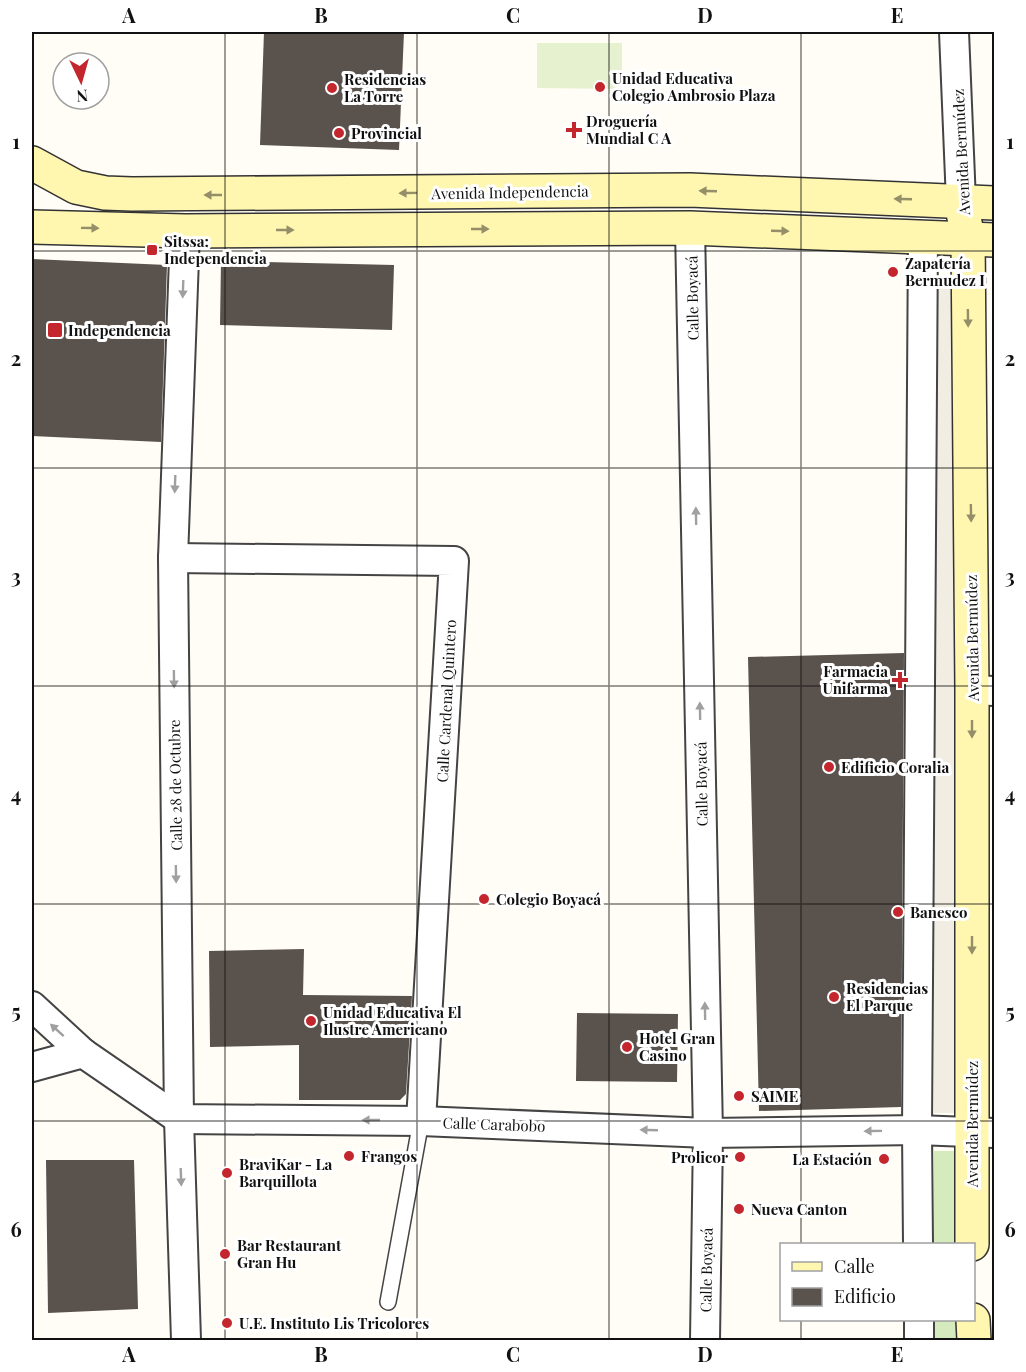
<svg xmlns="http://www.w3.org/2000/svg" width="1026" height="1372" font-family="'Playfair Display',serif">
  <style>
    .green { fill: #d5ebbd }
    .pitch { fill: #e6f2cf }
    .plaza { fill: #f1ede2 }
    .building { fill: #5a524d }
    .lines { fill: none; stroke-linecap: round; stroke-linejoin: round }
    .lane-casing { stroke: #444; stroke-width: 18 }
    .street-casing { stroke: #444; stroke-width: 32 }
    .secondary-casing { stroke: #333; stroke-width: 36 }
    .lane { stroke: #fff; stroke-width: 15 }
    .street { stroke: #fff; stroke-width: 28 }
    .secondary { stroke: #fff6b0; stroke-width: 33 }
    .oneway { fill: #948f68 }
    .oneway2 { fill: #a0a0a0 }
    .grid { fill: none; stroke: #111; stroke-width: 1.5; stroke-opacity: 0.55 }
    .poi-dot { fill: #c4262e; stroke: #fff; stroke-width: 2 }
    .labels { text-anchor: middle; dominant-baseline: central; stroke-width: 6; stroke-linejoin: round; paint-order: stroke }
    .poi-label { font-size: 15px; font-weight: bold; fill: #111; stroke: #fff; text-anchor: start }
    .street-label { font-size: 15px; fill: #111; stroke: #fff }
    .neatline { fill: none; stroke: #111; stroke-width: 2 }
    .grid-label { font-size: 20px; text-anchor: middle; font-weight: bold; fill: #111 }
  </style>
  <rect width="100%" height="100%" fill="#fffdf5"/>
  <g class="green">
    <polygon points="934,1151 961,1151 962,1244 934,1244"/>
    <rect x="934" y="1320" width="28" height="20"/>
  </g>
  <polygon class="pitch" points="537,43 622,43 622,89 537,88"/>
  <polygon class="plaza" points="935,284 963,284 961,1113 934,1113"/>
  <g class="building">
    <polygon points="264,32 404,32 399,150 260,145"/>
    <polygon points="32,259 167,265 161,442 32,436"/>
    <polygon points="221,261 394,265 392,330 220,325"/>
    <polygon points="904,653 901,1107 759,1111 748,657"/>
    <polygon points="304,949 303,995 412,996 406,1094 400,1100 299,1100 299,1045 210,1047 209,951"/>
    <polygon points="577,1013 678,1014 677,1082 576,1081"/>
    <polygon points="46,1160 134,1160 138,1309 48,1313"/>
  </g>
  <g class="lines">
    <defs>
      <polyline id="lane" points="388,1302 421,1121"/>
      <g id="street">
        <polyline points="954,32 961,202"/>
        <polyline points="690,228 708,1133 705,1340"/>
        <polyline points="185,231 173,558 179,1119 186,1340"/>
        <polyline points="173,558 454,561 421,1121"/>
        <polyline points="972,690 994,691"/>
        <polyline points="32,1006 83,1053 179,1119 421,1121 708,1133 917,1130 994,1133"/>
        <polyline points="32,1067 83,1053"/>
        <polyline points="918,1244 917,1130 923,236"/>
        <polyline points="919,1320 919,1340"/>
      </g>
      <g id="secondary">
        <polyline points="32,163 76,187 105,193 132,194 690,190 994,203"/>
        <polyline points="961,202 968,238 972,690 972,1244"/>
        <polyline points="32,227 185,231 690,228 994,240"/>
        <polyline points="973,1320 974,1340"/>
      </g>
    </defs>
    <use href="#lane" class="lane-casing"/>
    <use href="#street" class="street-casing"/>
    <use href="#secondary" class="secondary-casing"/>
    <use href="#lane" class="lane"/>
    <use href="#street" class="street"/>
    <use href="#secondary" class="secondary"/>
  </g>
  <defs><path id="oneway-solid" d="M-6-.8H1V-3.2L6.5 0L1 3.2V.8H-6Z" transform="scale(1.5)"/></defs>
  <g class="oneway">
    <use href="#oneway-solid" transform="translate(708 191) rotate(-178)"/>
    <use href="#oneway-solid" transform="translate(408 193) rotate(179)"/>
    <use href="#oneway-solid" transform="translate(213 195) rotate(-180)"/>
    <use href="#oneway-solid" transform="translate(903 199) rotate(-178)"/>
    <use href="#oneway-solid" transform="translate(90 228) rotate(1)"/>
    <use href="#oneway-solid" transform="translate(480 229)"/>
    <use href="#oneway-solid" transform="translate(285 230)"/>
    <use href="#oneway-solid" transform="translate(780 231) rotate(2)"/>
    <use href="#oneway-solid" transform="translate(968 318) rotate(89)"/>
    <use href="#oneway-solid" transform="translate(971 513) rotate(89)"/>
    <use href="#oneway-solid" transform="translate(972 729) rotate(90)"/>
    <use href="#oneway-solid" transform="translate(972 945) rotate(90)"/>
  </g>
  <g class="oneway2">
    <use href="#oneway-solid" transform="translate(183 289) rotate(92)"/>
    <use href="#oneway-solid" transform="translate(175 484) rotate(92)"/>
    <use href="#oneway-solid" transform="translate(696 516) rotate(-91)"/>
    <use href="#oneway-solid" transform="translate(174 679) rotate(89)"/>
    <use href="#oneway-solid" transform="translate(700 711) rotate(-91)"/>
    <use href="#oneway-solid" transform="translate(176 874) rotate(89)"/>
    <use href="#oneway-solid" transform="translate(705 1011) rotate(-91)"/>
    <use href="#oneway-solid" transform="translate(57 1030) rotate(-138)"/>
    <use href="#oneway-solid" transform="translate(371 1120) rotate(-180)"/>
    <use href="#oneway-solid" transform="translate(649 1130) rotate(-178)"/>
    <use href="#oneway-solid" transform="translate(873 1131) rotate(179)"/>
    <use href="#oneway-solid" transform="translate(181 1177) rotate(88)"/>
  </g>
  <path class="grid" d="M 225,32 L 225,1340M 417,32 L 417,1340M 609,32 L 609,1340M 801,32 L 801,1244M 32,251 L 994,251M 32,468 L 994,468M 32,686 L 994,686M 32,904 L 994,904M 32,1121 L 994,1121M 801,1320 L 801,1340"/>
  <g class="poi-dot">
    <circle cx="600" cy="87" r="6"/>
    <circle cx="332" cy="88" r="6"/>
    <path d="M571 121h6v6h6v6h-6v6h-6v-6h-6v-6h6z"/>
    <circle cx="339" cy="133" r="6"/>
    <rect x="146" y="244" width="12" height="12" rx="3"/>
    <circle cx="893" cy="272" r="6"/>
    <rect x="47" y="322" width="16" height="16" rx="3"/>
    <path d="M897 671h6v6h6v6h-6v6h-6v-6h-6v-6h6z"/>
    <circle cx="829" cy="767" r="6"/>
    <circle cx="484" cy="899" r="6"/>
    <circle cx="898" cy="912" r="6"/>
    <circle cx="834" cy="997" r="6"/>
    <circle cx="311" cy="1021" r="6"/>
    <circle cx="627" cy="1047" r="6"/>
    <circle cx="739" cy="1096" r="6"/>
    <circle cx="349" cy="1156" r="6"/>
    <circle cx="740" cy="1157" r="6"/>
    <circle cx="884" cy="1159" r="6"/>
    <circle cx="227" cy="1173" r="6"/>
    <circle cx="739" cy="1209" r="6"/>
    <circle cx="225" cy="1254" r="6"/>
    <circle cx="227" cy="1323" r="6"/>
  </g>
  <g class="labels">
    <g class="poi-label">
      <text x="612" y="78">Unidad Educativa<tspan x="612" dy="17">Colegio Ambrosio Plaza</tspan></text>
      <text x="344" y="79">Residencias<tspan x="344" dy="17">La Torre</tspan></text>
      <text x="586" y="121">Droguería<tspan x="586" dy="17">Mundial C A</tspan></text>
      <text x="351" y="133">Provincial</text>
      <text x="164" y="241">Sitssa:<tspan x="164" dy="17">Independencia</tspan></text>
      <text x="905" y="263">Zapatería<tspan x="905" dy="17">Bermudez I</tspan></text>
      <text x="68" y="330">Independencia</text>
      <text x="888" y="671" text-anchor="end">Farmacia<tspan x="888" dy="17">Unifarma</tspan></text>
      <text x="841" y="767">Edificio Coralia</text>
      <text x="496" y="899">Colegio Boyacá</text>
      <text x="910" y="912">Banesco</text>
      <text x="846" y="988">Residencias<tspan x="846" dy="17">El Parque</tspan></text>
      <text x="323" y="1012">Unidad Educativa El<tspan x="323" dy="17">Ilustre Americano</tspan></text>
      <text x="639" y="1038">Hotel Gran<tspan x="639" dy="17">Casino</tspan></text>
      <text x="751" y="1096">SAIME</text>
      <text x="361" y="1156">Frangos</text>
      <text x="728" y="1157" text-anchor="end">Prolicor</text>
      <text x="872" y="1159" text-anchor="end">La Estación</text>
      <text x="239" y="1164">BraviKar - La<tspan x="239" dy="17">Barquillota</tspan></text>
      <text x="751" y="1209">Nueva Canton</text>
      <text x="237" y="1245">Bar Restaurant<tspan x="237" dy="17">Gran Hu</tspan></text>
      <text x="239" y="1323">U.E. Instituto Lis Tricolores</text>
    </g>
    <g class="street-label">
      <text transform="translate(961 152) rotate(-93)">Avenida Bermúdez</text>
      <text transform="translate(510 192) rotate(-1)">Avenida Independencia</text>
      <text transform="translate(692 298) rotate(-91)">Calle Boyacá</text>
      <text transform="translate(972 638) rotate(-91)">Avenida Bermúdez</text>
      <text transform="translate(446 701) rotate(-87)">Calle Cardenal Quintero</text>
      <text transform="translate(701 784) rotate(-91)">Calle Boyacá</text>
      <text transform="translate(175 785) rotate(-91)">Calle 28 de Octubre</text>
      <text transform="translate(494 1124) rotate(2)">Calle Carabobo</text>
      <text transform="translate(972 1124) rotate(-90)">Avenida Bermúdez</text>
      <text transform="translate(706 1270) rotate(-89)">Calle Boyacá</text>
    </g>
  </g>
  <rect width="1026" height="1372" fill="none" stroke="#ffffff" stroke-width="66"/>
  <rect x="780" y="1243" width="195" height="78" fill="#ffffff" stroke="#a0a0a0" stroke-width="1.5"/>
  <rect x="792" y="1262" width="30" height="9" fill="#fff6b0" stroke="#a0a0a0" stroke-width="1.5"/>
  <text x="834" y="1273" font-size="18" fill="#111111">Calle</text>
  <rect x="792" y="1288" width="30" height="18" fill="#5a524d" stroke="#a0a0a0" stroke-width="1.5"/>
  <text x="834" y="1303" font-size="18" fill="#111111">Edificio</text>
  <g transform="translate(81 81) rotate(175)"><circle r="28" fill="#ffffff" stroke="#a0a0a0" stroke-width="1.5"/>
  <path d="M0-4.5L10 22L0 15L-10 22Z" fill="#c4262e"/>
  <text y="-9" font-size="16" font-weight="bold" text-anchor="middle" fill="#111111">N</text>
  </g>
  <rect x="33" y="33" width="960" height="1306" class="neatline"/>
  <g class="grid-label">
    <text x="129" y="23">A</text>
    <text x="321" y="23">B</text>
    <text x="513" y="23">C</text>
    <text x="705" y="23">D</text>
    <text x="897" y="23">E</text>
    <text x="16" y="149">1</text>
    <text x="1010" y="149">1</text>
    <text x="16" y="366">2</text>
    <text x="1010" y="366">2</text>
    <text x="16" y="584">3</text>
    <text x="1010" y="584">3</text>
    <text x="16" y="802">4</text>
    <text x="1010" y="802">4</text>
    <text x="16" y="1019">5</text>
    <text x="1010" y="1019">5</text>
    <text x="16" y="1237">6</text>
    <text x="1010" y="1237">6</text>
    <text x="129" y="1362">A</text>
    <text x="321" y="1362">B</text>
    <text x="513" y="1362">C</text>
    <text x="705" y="1362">D</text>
    <text x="897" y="1362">E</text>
  </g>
</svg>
